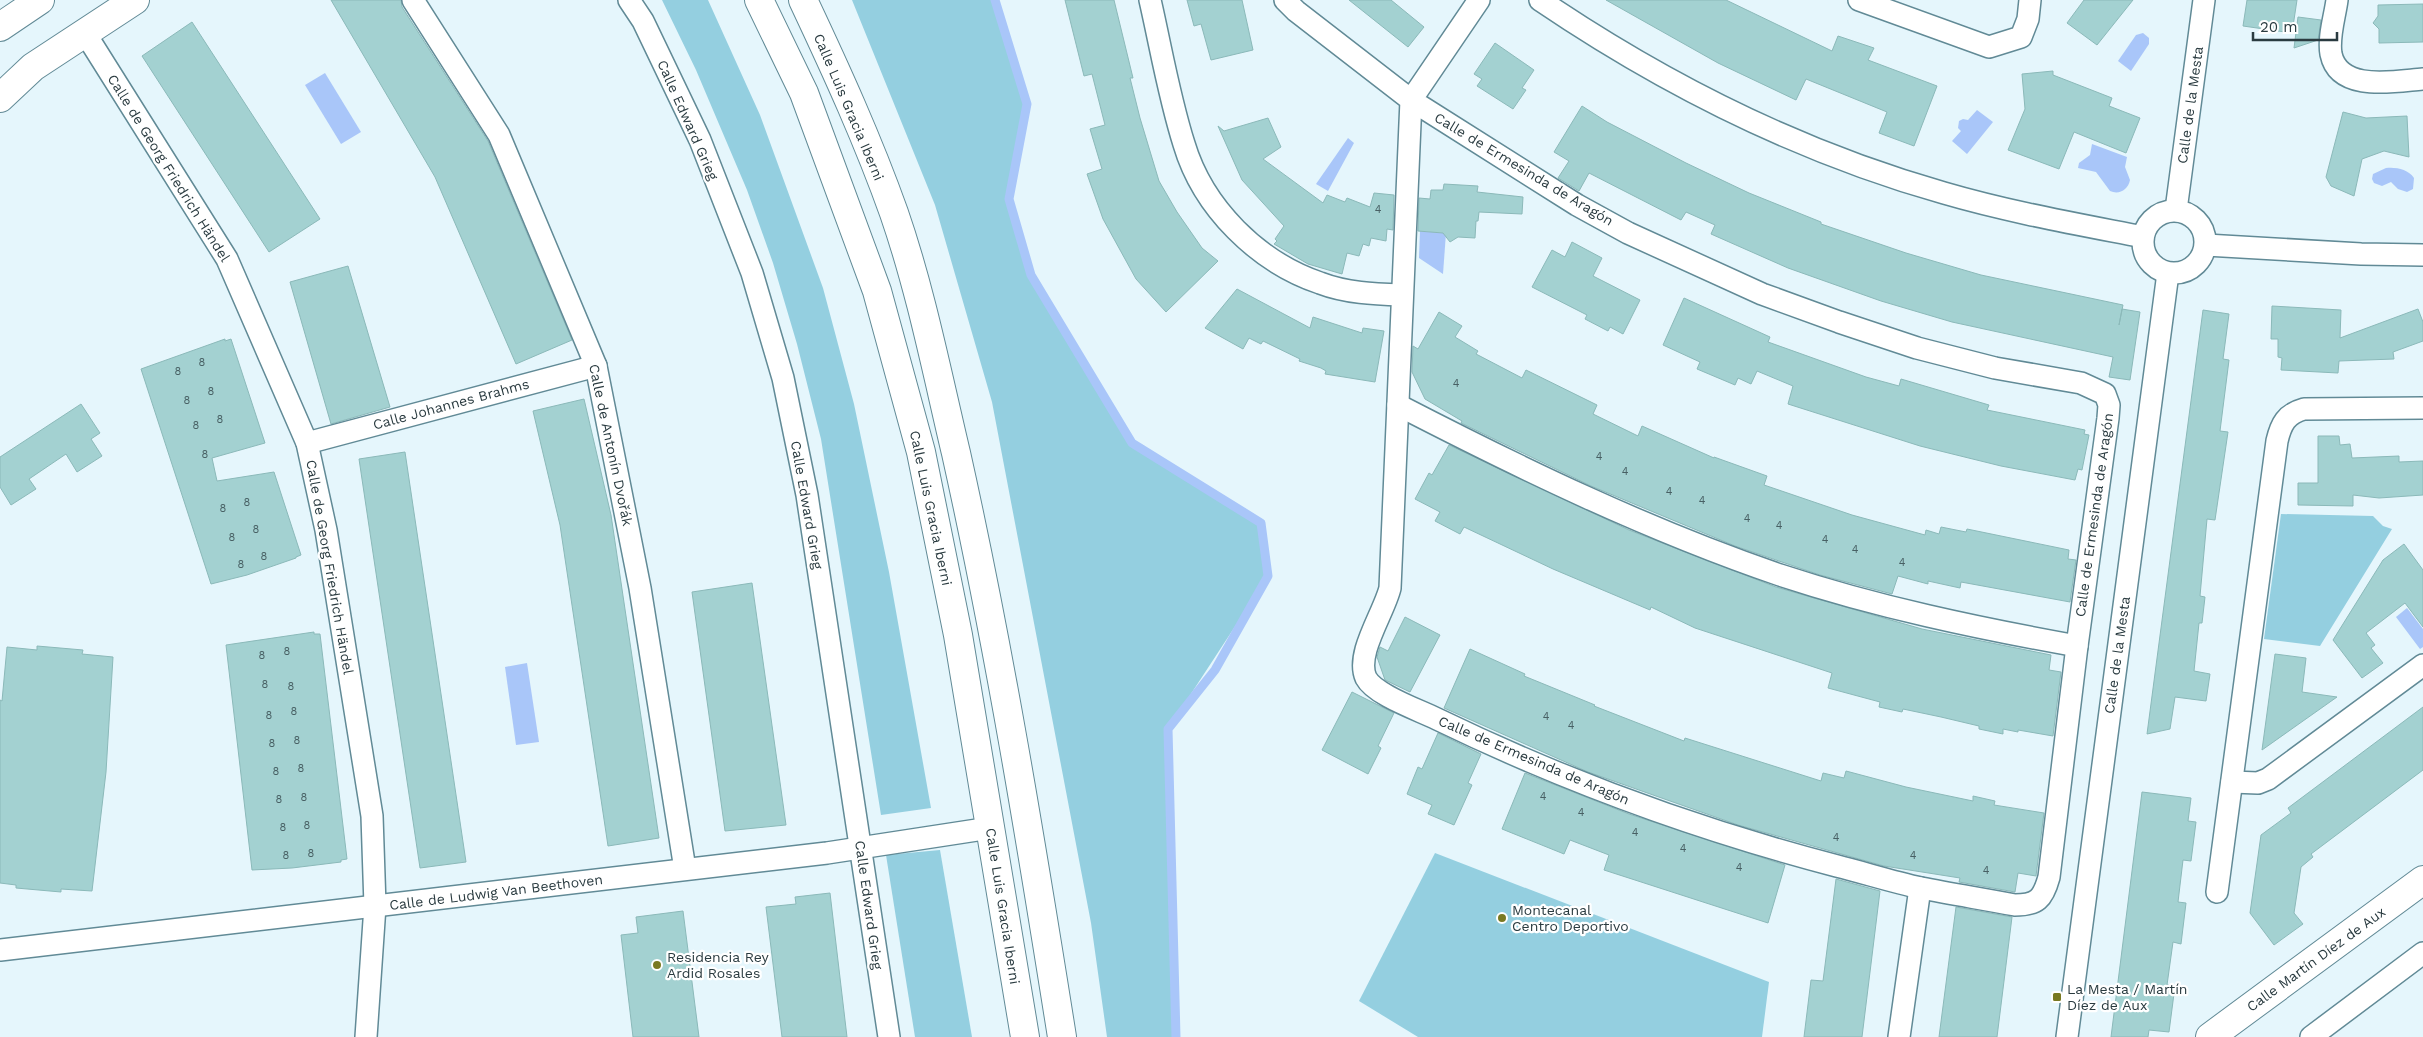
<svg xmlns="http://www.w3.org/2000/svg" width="2423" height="1037" font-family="'Work Sans',sans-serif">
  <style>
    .green { fill: #94cfe0 }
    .water { fill: #a9c6f9 }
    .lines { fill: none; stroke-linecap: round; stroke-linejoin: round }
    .stream { stroke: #a9c6f9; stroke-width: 9 }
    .building { fill: #a3d1d1; stroke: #8bb9b9 }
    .minor-casing { stroke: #618a96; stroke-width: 24 }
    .tertiary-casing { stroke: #618a96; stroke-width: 30 }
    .secondary-casing { stroke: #618a96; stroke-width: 30 }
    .minor { stroke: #fff; stroke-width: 21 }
    .tertiary { stroke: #fff; stroke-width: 28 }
    .secondary { stroke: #fff; stroke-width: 28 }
    .poi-dot { fill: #797921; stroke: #fff; stroke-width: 2 }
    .labels { text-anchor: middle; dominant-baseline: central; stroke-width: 4.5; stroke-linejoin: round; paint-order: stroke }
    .number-label { font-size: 11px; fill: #486064 }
    .street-label { font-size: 14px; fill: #2a3b40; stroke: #fff }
    .poi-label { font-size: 14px; fill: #2a3b40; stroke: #fff; text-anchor: start }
  </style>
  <rect width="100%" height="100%" fill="#e5f6fc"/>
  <g class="green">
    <polygon points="662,0 708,0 760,115 823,288 854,404 889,572 931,808 881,815 821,439 797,344 773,263 747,190 696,70"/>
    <polygon points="852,0 995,0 1027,104 1009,199 1031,275 1132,443 1261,523 1268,576 1168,729 1176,1037 1107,1037 1091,923 992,402 935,205"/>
    <polygon points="2281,514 2373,516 2383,526 2392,529 2320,646 2264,639"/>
    <polygon points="940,850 972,1037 915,1037 886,855"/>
    <polygon points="1435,853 1769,982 1762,1037 1418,1037 1359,1001"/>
  </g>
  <g class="water">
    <polygon points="2143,33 2149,38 2149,44 2131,71 2118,61 2136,35"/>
    <polygon points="325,73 361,132 341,144 305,85"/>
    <polygon points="1977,110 1993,122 1967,154 1952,141 1961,131 1958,128 1959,121 1963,119 1968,120"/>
    <polygon points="1348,138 1354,143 1328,191 1316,184"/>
    <path d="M 2092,144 L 2127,157 L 2125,167 L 2130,180 C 2128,190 2119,195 2110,191 L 2096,172 L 2078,168 L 2079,163 L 2090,155 Z"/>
    <path d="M 2386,168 C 2396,167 2408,169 2414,178 L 2413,189 L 2407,192 L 2398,189 L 2391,182 L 2382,186 L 2374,183 L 2372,179 L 2373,174 Z"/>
    <polygon points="1420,231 1446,233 1443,274 1419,258"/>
    <polygon points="2407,608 2423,629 2423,647 2420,649 2396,617"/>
    <polygon points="527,663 539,742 516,745 505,667"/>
  </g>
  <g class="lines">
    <polyline class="stream" points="995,0 1027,104 1009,199 1031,275 1132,443 1261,523 1268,576 1215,670 1168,729 1176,1037"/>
  </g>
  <g class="building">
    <polygon points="331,0 401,0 402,7 488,141 572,340 516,364 435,177"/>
    <polygon points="1065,0 1114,0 1133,78 1130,78 1140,118 1159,181 1177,212 1202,248 1218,261 1166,312 1136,279 1103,219 1087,174 1102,169 1090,129 1105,125 1092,74 1084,76"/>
    <polygon points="1187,0 1242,0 1253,50 1211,60 1201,24 1194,26"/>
    <polygon points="1349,0 1391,0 1424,27 1408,47"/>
    <polygon points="1606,0 1726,0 1832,51 1838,36 1874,48 1868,60 1937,86 1914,146 1879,133 1887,112 1806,79 1796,100 1718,63"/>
    <polygon points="2084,0 2133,0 2097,45 2067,23"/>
    <polygon points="2247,0 2297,0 2292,33 2243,26"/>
    <polygon points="2423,4 2423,42 2379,43 2379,29 2373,23 2378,16 2378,5"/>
    <polygon points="2298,17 2321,20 2318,40 2294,48"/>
    <polygon points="192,22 320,219 269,252 142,56"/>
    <polygon points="1495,43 1534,70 1522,88 1526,90 1513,109 1477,86 1482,79 1474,74"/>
    <polygon points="2053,71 2053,75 2112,98 2109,106 2140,118 2126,153 2074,132 2059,169 2008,150 2025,109 2022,74"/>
    <polygon points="1582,106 1607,122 1686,163 1749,193 1821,222 1821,224 1906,253 1981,275 2123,305 2119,325 2122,309 2140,312 2130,380 2109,377 2113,357 1952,322 1881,301 1788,268 1711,234 1715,225 1686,212 1681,220 1589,173 1579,191 1558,178 1569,161 1554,152"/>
    <polygon points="2343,112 2366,118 2407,116 2409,157 2384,151 2362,159 2354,196 2331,186 2326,177"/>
    <polygon points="1268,118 1281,147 1263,159 1323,203 1327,195 1345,202 1347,198 1370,207 1374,193 1394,195 1393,230 1387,229 1386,241 1371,238 1369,246 1363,244 1359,256 1347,253 1342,274 1308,264 1274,244 1277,241 1275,239 1284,226 1242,180 1218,126 1224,131"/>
    <polygon points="1444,184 1478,186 1477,192 1523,197 1522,214 1479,212 1478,221 1476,221 1475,238 1458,237 1450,242 1443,233 1418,231 1419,198 1430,199 1431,190 1443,190"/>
    <polygon points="1572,242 1602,258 1593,276 1640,300 1623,334 1610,327 1608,331 1585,319 1587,315 1532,287 1552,250 1565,257"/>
    <polygon points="348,266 390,407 331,424 290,282"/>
    <polygon points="1237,289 1310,328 1313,317 1362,333 1363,328 1384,331 1375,382 1325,374 1326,371 1321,368 1299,361 1300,359 1263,341 1261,344 1249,338 1243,349 1205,328"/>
    <polygon points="1684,298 1770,337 1768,342 1866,377 1899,386 1901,379 1989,405 1987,410 2085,430 2084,434 2089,435 2082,470 2078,469 2075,480 2001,466 1920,446 1788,404 1793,386 1757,371 1751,384 1738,378 1735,385 1697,369 1700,362 1663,345"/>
    <polygon points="2272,306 2341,310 2340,338 2418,309 2423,322 2423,341 2393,352 2394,359 2339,361 2338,373 2281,370 2282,358 2278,357 2278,339 2271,339"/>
    <polygon points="2203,310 2229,314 2223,359 2229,360 2220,431 2228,432 2215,520 2207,519 2200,596 2205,597 2202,623 2199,623 2194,671 2210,674 2206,701 2175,697 2170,729 2147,734"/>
    <polygon points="1439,312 1462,326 1455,337 1478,351 1476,354 1522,378 1526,370 1597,405 1593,414 1638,436 1642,426 1714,458 1714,457 1767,476 1764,485 1852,515 1925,535 1926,530 1939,534 1941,527 1966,532 1967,529 2069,550 2068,559 2076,560 2070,602 1961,582 1960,588 1928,581 1928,584 1898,576 1892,594 1820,575 1735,546 1591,486 1461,423 1462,421 1425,399 1412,372 1413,346 1418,349"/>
    <polygon points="225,339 225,341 231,339 265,443 212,458 217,481 274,472 301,555 296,557 296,558 247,575 211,584 141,369"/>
    <polygon points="584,399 611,515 659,838 608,846 560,525 533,411"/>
    <polygon points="81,404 100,433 91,439 102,456 77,472 66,454 29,479 36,489 11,505 0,487 0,457"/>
    <polygon points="2318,436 2339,436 2340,445 2350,444 2352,458 2399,456 2399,462 2423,461 2423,495 2379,498 2353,495 2353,506 2298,505 2298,483 2318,483"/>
    <polygon points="1449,445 1629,530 1776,587 1922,629 2051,655 2049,670 2061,672 2053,736 2018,730 2018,732 2003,729 2003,734 1979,729 1979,726 1941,717 1903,709 1902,712 1879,707 1880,702 1828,688 1832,673 1695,628 1651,607 1650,610 1553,569 1464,527 1460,534 1435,521 1440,512 1415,499 1429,473 1432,475"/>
    <polygon points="405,452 466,862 420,868 359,459"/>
    <polygon points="2404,544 2423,570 2423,627 2405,603 2366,633 2375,645 2371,648 2383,663 2362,678 2333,640 2383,560"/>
    <polygon points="752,583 786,825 725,831 692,592"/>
    <polygon points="1405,617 1440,635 1410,692 1385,680 1377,657 1380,647 1388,651"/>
    <polygon points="314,632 314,634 320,634 347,859 341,860 341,862 292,868 252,870 226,645"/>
    <polygon points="37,646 83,650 82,654 113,657 106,772 92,891 61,889 61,892 16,888 16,885 0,883 0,700 2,701 7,647 37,650"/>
    <polygon points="1470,649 1525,674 1524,676 1595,705 1594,706 1684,741 1685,738 1821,781 1823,773 1844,778 1846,771 1906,787 1973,801 1973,796 1995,801 1994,805 2044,813 2036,876 2018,873 2015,892 1959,882 1960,878 1884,866 1738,825 1588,772 1444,708"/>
    <polygon points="2275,654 2306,658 2302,692 2337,697 2262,750"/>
    <polygon points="1352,692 1394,713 1378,746 1381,748 1368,774 1322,750"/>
    <polygon points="2423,707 2423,770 2311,854 2313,857 2301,867 2294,913 2303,924 2274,945 2250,913 2261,835 2291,813 2288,808"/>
    <polygon points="1438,733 1481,754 1468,783 1472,785 1454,825 1428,814 1432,805 1407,794 1418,767 1422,769"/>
    <polygon points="1525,773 1629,814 1785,865 1768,923 1604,870 1609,855 1570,840 1564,854 1502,829"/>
    <polygon points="2142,792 2191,798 2188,821 2196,822 2191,861 2183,860 2178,902 2186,903 2181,944 2173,942 2167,985 2175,986 2169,1032 2149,1030 2148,1037 2111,1037"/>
    <polygon points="1836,879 1880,891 1862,1037 1804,1037 1811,980 1823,981"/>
    <polygon points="830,893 847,1037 782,1037 766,907 796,904 795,897"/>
    <polygon points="1956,907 2012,917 1997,1037 1939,1037"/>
    <polygon points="683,911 699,1037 633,1037 621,935 638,933 636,917"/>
  </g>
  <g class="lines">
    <defs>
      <g id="minor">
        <polyline points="413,0 499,135 596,366 640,588 685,869"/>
        <polyline points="629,0 643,21 700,140 752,273 783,378 807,495 889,1037"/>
        <path d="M 1150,0 C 1161,48 1169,97 1184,144 C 1203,208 1258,262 1320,283 C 1346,293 1374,294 1402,295"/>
        <path d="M 1285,0 L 1296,11 L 1411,100 L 1577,205 L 1628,233 L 1762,294 L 1839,322 L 1917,348 L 1995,368 L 2081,383 L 2105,394 L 2109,405 L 2108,418 L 2077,646 L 2049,877 C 2043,899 2037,905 2015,905 C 1983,899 1952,894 1921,888 C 1893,882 1865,873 1837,866 C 1699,830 1565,781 1437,719 C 1419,710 1375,695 1366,678 C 1355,654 1384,613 1390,588 L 1411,100 L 1479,0"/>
        <path d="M 1540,0 C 1664,84 1799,152 1944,193 C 2009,212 2077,224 2143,237"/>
        <polyline points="1859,0 1989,47 2021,37 2028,19 2030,0"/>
        <path d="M 2337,0 C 2335,16 2328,37 2331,54 C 2339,93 2396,81 2423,79"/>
        <polyline points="85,33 227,259 307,443 326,530 372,816 375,906 366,1037"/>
        <polyline points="2176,210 2204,0"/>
        <circle cx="2174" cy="242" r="31"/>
        <polyline points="2206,245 2361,254 2423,255"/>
        <path d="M 1398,405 C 1522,469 1648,530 1780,575 C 1877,607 1977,628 2077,646"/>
        <polyline points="307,443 596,366"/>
        <polyline points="2232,782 2258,783 2268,779 2423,665"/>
        <path d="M 2217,892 L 2277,441 C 2281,424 2286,414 2304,409 L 2423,408"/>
        <polyline points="0,950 827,853 990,828"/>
        <polyline points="1899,1037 1920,888"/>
        <polyline points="2067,1037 2168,273"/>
        <polyline points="2311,1037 2423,953"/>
      </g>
      <g id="tertiary">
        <polyline points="0,27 40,0"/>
        <polyline points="0,98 33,67 135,0"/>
        <polyline points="2210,1037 2423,880"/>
      </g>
      <g id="secondary">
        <polyline points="759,0 804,93 877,291 921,452 958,635 1025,1037"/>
        <path d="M 803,0 C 836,70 868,140 894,213 C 921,291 937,373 956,453 C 999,646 1031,842 1062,1037"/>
      </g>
    </defs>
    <use href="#minor" class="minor-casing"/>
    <use href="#tertiary" class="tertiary-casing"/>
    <use href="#secondary" class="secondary-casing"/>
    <use href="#minor" class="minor"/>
    <use href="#tertiary" class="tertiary"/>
    <use href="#secondary" class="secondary"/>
  </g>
  <g class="poi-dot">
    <circle cx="1502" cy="918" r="5"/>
    <circle cx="657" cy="965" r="5"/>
    <rect x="2052" y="992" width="10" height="10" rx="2.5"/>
  </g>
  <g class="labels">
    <g class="number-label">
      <text x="1378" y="209">4</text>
      <text x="202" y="362">8</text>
      <text x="178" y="371">8</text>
      <text x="1456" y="383">4</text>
      <text x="211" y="391">8</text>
      <text x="187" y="400">8</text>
      <text x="220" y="419">8</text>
      <text x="196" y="425">8</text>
      <text x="205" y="454">8</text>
      <text x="1599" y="456">4</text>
      <text x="1625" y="471">4</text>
      <text x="1669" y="491">4</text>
      <text x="1702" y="500">4</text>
      <text x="247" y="502">8</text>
      <text x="223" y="508">8</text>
      <text x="1747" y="518">4</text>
      <text x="1779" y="525">4</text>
      <text x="256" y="529">8</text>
      <text x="232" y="537">8</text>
      <text x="1825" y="539">4</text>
      <text x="1855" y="549">4</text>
      <text x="264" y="556">8</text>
      <text x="1902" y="562">4</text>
      <text x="241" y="564">8</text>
      <text x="287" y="651">8</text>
      <text x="262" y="655">8</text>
      <text x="265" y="684">8</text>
      <text x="291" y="686">8</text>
      <text x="294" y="711">8</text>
      <text x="269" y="715">8</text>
      <text x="1546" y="716">4</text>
      <text x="1571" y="725">4</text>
      <text x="297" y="740">8</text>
      <text x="272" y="743">8</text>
      <text x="301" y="768">8</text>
      <text x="276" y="771">8</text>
      <text x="1543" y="796">4</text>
      <text x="304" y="797">8</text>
      <text x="279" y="799">8</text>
      <text x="1581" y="812">4</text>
      <text x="307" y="825">8</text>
      <text x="283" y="827">8</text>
      <text x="1635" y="832">4</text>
      <text x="1836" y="837">4</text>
      <text x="1683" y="848">4</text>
      <text x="311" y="853">8</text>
      <text x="286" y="855">8</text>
      <text x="1913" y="855">4</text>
      <text x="1739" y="867">4</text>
      <text x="1986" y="870">4</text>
    </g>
    <g class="street-label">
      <text transform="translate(2190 105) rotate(-82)">Calle de la Mesta</text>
      <text transform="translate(849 107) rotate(67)">Calle Luis Gracia Iberni</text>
      <text transform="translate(688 120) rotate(66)">Calle Edward Grieg</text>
      <text transform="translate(169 168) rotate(58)">Calle de Georg Friedrich Händel</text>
      <text transform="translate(1524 169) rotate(31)">Calle de Ermesinda de Aragón</text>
      <text transform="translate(451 404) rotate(-15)">Calle Johannes Brahms</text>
      <text transform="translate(611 445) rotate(78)">Calle de Antonín Dvořák</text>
      <text transform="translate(807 505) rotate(80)">Calle Edward Grieg</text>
      <text transform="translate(931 508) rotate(78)">Calle Luis Gracia Iberni</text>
      <text transform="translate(2094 515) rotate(-82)">Calle de Ermesinda de Aragón</text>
      <text transform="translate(330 567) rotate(80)">Calle de Georg Friedrich Händel</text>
      <text transform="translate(2117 655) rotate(-82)">Calle de la Mesta</text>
      <text transform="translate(1534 760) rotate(23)">Calle de Ermesinda de Aragón</text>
      <text transform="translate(496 892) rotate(-7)">Calle de Ludwig Van Beethoven</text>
      <text transform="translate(869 905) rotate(82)">Calle Edward Grieg</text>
      <text transform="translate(1003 906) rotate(81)">Calle Luis Gracia Iberni</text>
      <text transform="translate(2316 959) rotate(-36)">Calle Martín Díez de Aux</text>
    </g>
    <g class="poi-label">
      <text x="1512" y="910">Montecanal<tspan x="1512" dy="16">Centro Deportivo</tspan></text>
      <text x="667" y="957">Residencia Rey<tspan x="667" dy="16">Ardid Rosales</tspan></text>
      <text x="2067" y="989">La Mesta / Martín<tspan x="2067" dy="16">Díez de Aux</tspan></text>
    </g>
  </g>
  <path d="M2253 32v8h84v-8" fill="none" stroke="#2a3b40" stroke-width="2.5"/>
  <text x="2260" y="32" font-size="15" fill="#2a3b40" stroke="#ffffff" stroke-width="4" paint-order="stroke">20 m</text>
</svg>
